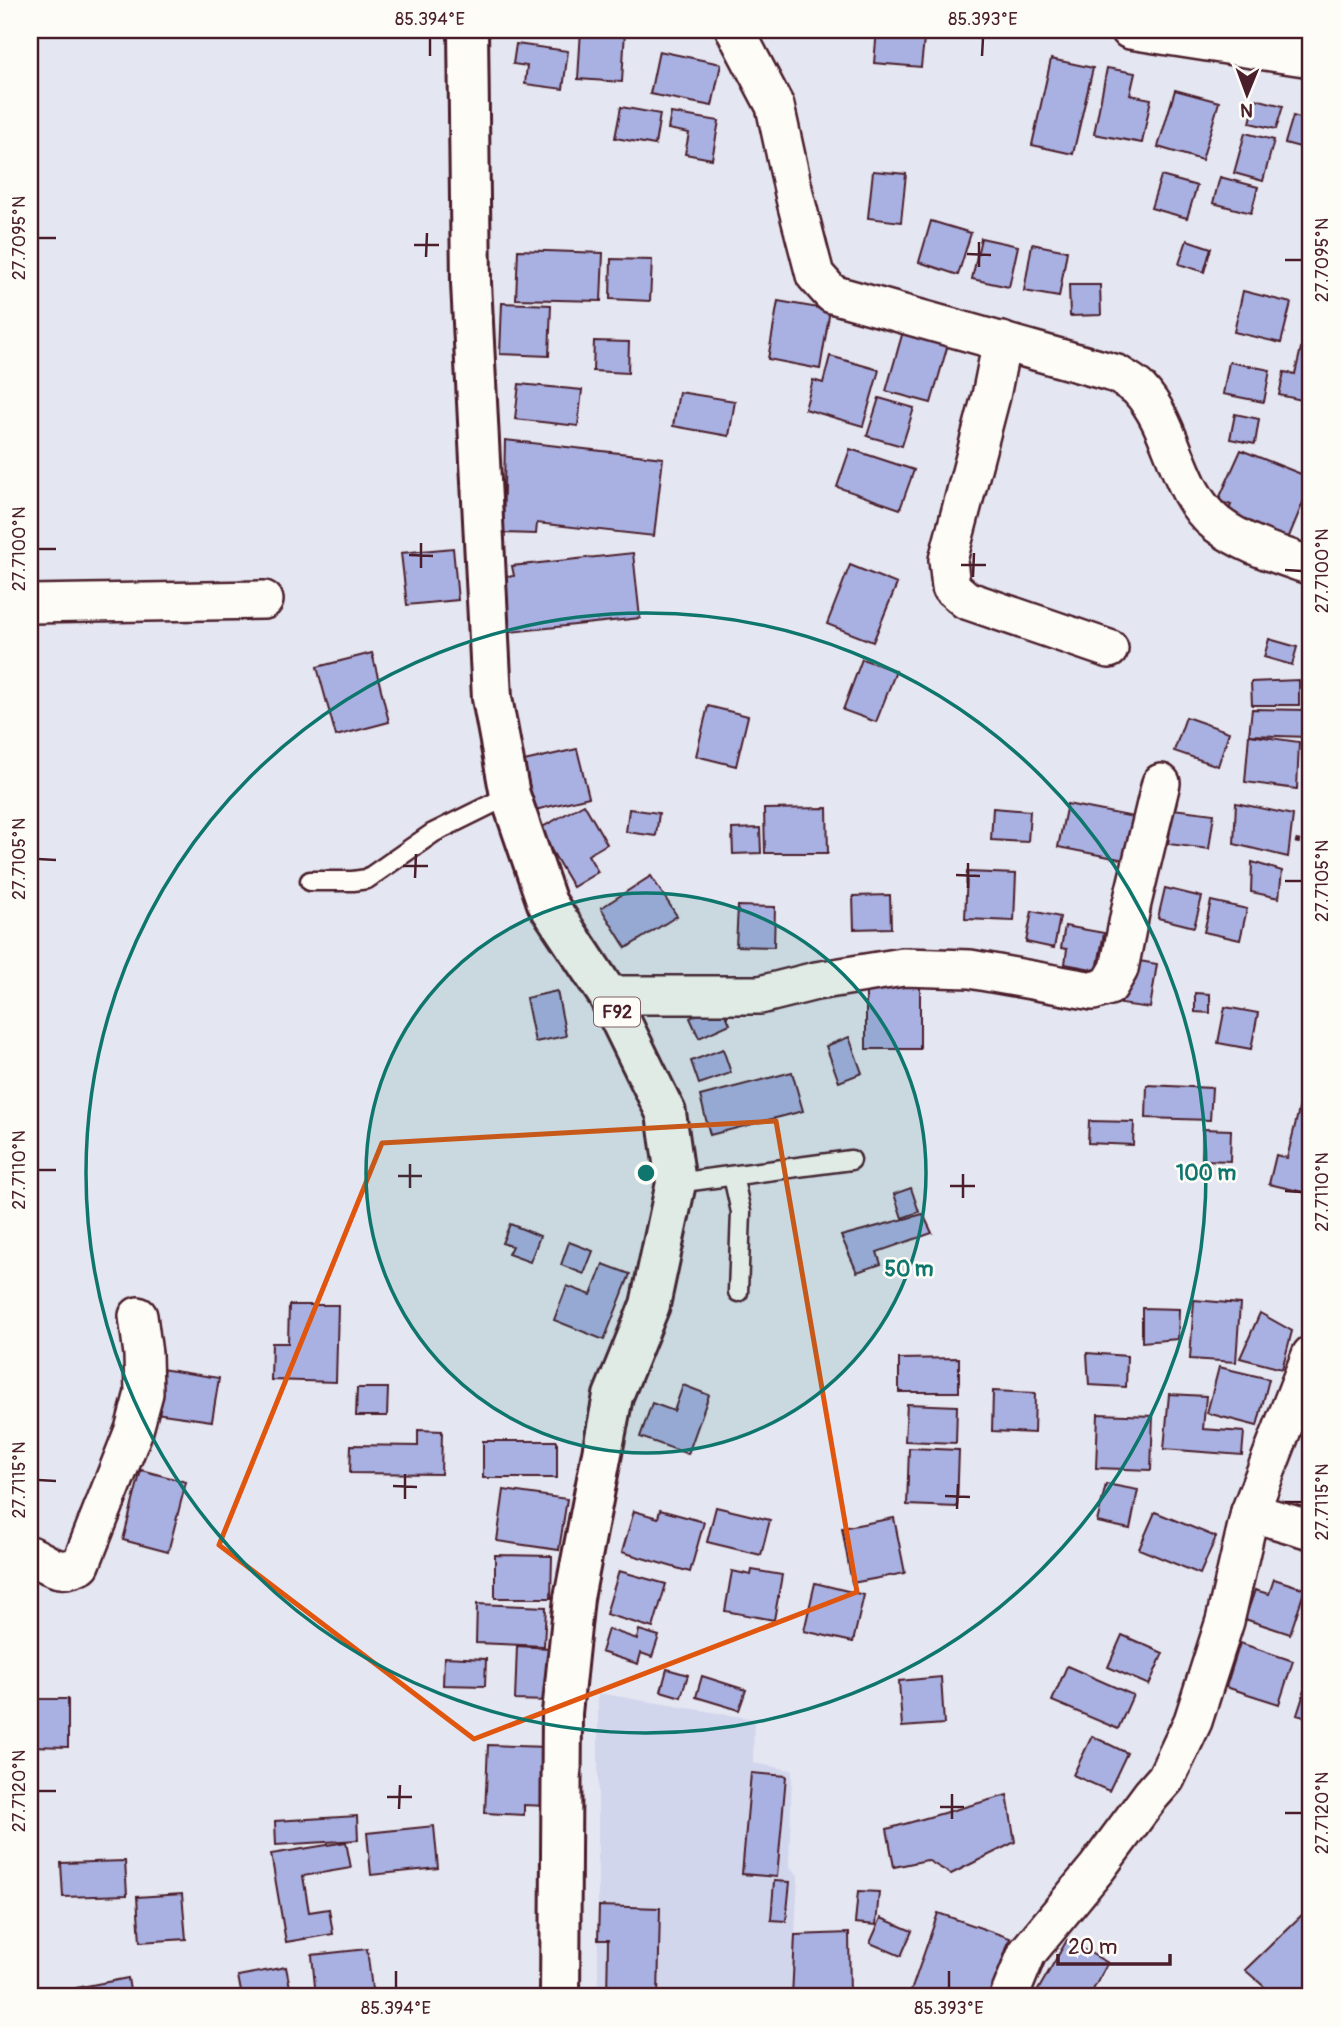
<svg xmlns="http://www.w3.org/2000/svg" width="1341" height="2027" font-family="Pangolin,sans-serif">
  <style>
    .built { fill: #d2d6ec }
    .building { fill: #a9b1e2; stroke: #4a1f2b; stroke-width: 2 }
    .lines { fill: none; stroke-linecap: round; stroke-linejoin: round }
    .service-casing { stroke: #4a1f2b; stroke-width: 23 }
    .minor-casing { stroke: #4a1f2b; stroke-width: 42 }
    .primary-casing { stroke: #4a1f2b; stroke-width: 44 }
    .path { stroke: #4a1f2b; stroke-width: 4.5; stroke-dasharray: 5 5; stroke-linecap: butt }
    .service { stroke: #fdfcf7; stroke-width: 18 }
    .minor { stroke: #fdfcf7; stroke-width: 37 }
    .primary { stroke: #fdfcf7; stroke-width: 38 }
    .marked { fill: none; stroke: #e0560e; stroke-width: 5; stroke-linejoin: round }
    .ticks { fill: none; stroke: #4a1f2b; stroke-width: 2.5 }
    .ring { fill: none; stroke: #0f766e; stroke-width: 3.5 }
    .labels { text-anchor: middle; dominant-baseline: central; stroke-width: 5; stroke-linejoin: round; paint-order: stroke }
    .shield { fill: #fdfcf7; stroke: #806168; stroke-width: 2 }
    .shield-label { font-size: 18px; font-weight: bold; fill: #4a1f2b }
    .centre { fill: #0f766e; stroke: #fdfcf7; stroke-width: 3.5 }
    .ring-label { font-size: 21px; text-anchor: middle; font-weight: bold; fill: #0f766e; stroke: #fdfcf7; stroke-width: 5; stroke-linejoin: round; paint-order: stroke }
    .neatline { fill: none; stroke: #4a1f2b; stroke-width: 2.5 }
    .ticks-label { font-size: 18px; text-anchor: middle; fill: #4a1f2b }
  </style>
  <rect width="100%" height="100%" fill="#e4e6f1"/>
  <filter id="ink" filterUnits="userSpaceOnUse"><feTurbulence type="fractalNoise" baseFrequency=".0143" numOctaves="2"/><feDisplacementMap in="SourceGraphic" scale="14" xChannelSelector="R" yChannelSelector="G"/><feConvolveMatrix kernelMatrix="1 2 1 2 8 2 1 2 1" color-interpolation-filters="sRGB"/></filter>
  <g filter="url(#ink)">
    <polygon class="built" points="598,1693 754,1719 753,1763 792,1770 789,1866 798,1875 792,1997 598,1997"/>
    <g class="building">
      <polygon points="581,30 625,30 622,82 578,79"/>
      <polygon points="877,30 925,30 921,67 874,63"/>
      <polygon points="516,44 568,51 563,89 525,84 527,66 513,64"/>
      <polygon points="659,51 721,64 712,106 650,94"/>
      <polygon points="1051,59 1093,68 1073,154 1032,145"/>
      <polygon points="1107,68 1135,73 1130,95 1151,99 1142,143 1094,134"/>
      <polygon points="1175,90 1219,102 1202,160 1158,147"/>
      <polygon points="1256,99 1283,106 1276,129 1250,123"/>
      <polygon points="621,107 660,114 655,145 615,138"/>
      <polygon points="671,113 719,121 712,159 685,154 689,133 668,129"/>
      <polygon points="1293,116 1311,121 1311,150 1285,143"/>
      <polygon points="1245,133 1274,140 1263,181 1234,173"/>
      <polygon points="873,171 906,174 901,222 868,218"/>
      <polygon points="1161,176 1197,186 1187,218 1151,208"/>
      <polygon points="1220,177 1258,187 1251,213 1213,203"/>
      <polygon points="931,221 971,233 958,275 919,262"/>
      <polygon points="981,238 1018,246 1009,287 972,279"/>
      <polygon points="1187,240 1211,248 1204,272 1179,264"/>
      <polygon points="1032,244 1067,251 1059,297 1024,291"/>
      <polygon points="518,250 603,253 601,301 516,299"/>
      <polygon points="611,259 652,260 650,301 610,299"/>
      <polygon points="1069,285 1100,285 1101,315 1070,316"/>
      <polygon points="1243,291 1291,303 1281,343 1234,332"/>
      <polygon points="778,301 830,310 820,369 768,359"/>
      <polygon points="502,303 551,305 549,356 500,354"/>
      <polygon points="904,328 949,341 931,403 886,391"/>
      <polygon points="594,341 629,342 628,373 593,371"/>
      <polygon points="1301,348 1311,351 1311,402 1279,395 1284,372 1295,374"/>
      <polygon points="830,356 879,370 863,426 805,409 813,380 823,383"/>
      <polygon points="1229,362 1270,370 1264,402 1223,394"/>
      <polygon points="519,384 582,390 578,426 515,419"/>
      <polygon points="679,392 735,401 729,436 673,426"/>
      <polygon points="879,398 914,408 902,446 867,436"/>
      <polygon points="1235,414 1259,419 1255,444 1230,439"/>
      <polygon points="505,440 663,458 654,536 537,523 536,534 503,533"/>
      <polygon points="850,449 914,470 900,509 837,487"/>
      <polygon points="1241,450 1311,478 1311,483 1288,539 1226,517 1231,505 1218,501"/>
      <polygon points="453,548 458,600 407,605 401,553"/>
      <polygon points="633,553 640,618 501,633 496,578 514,576 512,566"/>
      <polygon points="850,565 897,584 873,642 827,624"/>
      <polygon points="1269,639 1297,647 1292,665 1264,657"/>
      <polygon points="372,653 389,722 336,736 317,667"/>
      <polygon points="862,659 896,671 876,722 843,710"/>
      <polygon points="1299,680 1299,705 1252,705 1251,682"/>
      <polygon points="708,706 748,716 736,766 696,756"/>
      <polygon points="1252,709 1310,710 1308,737 1249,735"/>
      <polygon points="1186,717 1229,732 1218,766 1174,751"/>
      <polygon points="1249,735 1299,742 1297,789 1245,782"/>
      <polygon points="577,749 589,797 535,810 524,761"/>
      <polygon points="1236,803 1293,815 1288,857 1234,844"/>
      <polygon points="584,804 607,844 588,855 598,872 573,887 539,829"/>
      <polygon points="1067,804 1149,820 1140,863 1058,847"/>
      <polygon points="827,808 828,853 765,853 764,809"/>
      <polygon points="993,808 1030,811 1028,842 991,840"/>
      <polygon points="629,809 659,813 656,836 626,832"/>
      <polygon points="1173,809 1214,814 1209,849 1168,844"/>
      <polygon points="760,828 761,853 733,854 732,829"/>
      <polygon points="1252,862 1282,871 1279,898 1251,892"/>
      <polygon points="967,872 1016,874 1014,921 965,919"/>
      <polygon points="651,876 677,916 626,948 601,908"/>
      <polygon points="1165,888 1202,897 1194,927 1158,918"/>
      <polygon points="890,895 891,928 854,929 853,896"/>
      <polygon points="1211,901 1247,909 1240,940 1204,932"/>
      <polygon points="738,906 775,907 774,947 736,946"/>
      <polygon points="1032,911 1060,917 1054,948 1026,942"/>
      <polygon points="1065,926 1104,933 1097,970 1065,964 1067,949 1061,948"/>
      <polygon points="1128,959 1157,964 1150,1008 1121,1004"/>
      <rect x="866" y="985" width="54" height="64"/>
      <polygon points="557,991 566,1036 535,1042 526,998"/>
      <polygon points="1195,993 1210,994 1210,1013 1195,1012"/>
      <polygon points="721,1003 730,1024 699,1038 690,1018"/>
      <polygon points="1225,1007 1258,1013 1251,1049 1218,1043"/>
      <polygon points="849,1037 862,1073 839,1082 826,1046"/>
      <polygon points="723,1049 731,1073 699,1084 691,1061"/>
      <polygon points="792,1072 803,1111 710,1135 700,1096"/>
      <polygon points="1147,1085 1212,1088 1210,1120 1146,1118"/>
      <polygon points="1300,1105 1311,1108 1311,1194 1269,1184 1276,1155 1287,1158"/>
      <polygon points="1089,1121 1134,1122 1133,1145 1088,1143"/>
      <polygon points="1203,1129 1231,1130 1230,1161 1202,1160"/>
      <polygon points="911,1188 919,1212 902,1218 894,1194"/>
      <polygon points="923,1214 932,1233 877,1252 881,1264 857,1272 841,1236"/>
      <polygon points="510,1224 540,1236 530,1262 508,1254 512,1246 502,1243"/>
      <polygon points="569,1242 593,1251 584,1274 561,1265"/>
      <polygon points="603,1264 630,1274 604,1340 554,1320 567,1286 591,1295"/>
      <polygon points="1194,1300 1240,1304 1236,1362 1190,1359"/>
      <polygon points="289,1305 338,1305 336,1382 271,1380 272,1343 288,1343"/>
      <polygon points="1142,1308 1179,1309 1178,1339 1142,1342"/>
      <polygon points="1260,1313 1292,1331 1282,1369 1240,1358"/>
      <polygon points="1087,1353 1127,1356 1126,1387 1089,1385"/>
      <polygon points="959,1358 959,1392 899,1392 899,1359"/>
      <polygon points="1219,1367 1269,1379 1257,1426 1207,1413"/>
      <polygon points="161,1369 219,1378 212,1421 155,1413"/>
      <polygon points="683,1385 709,1395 688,1454 640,1437 652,1403 674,1411"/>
      <polygon points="357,1388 388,1388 387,1416 356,1416"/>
      <polygon points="993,1391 1035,1393 1034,1433 992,1431"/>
      <polygon points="1169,1394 1206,1396 1203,1429 1244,1432 1242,1455 1164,1449"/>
      <polygon points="907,1404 957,1406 956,1443 905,1441"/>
      <polygon points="1098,1414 1153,1416 1151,1470 1096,1468"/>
      <polygon points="418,1430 442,1431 441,1474 350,1473 351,1445 418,1446"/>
      <rect x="483" y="1441" width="74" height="37"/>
      <polygon points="909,1448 959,1450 957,1507 907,1505"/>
      <polygon points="141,1470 186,1482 168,1552 123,1540"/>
      <polygon points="1106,1484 1138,1490 1130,1529 1097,1522"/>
      <polygon points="504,1490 567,1499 559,1550 497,1541"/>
      <polygon points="716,1507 770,1520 761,1555 707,1542"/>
      <polygon points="660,1510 704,1522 690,1572 622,1552 634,1511 658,1518"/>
      <polygon points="1155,1512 1216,1537 1200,1574 1139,1549"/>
      <polygon points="894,1518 905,1573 852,1583 842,1528"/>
      <polygon points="495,1555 552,1556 551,1598 495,1598"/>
      <polygon points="752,1570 782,1575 774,1620 725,1611 732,1571 751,1575"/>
      <polygon points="619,1571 666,1584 653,1628 606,1614"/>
      <polygon points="1274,1579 1305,1589 1290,1634 1245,1619 1255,1590 1269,1594"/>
      <polygon points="815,1583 864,1595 853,1642 804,1631"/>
      <polygon points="477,1604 546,1607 544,1646 476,1643"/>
      <polygon points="608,1629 637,1639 639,1630 659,1636 652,1657 641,1653 638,1664 601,1652"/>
      <polygon points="1122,1635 1163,1653 1149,1685 1108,1667"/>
      <polygon points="1240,1643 1293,1661 1279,1704 1226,1687"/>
      <polygon points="517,1646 550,1648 548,1701 515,1700"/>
      <polygon points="444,1657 486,1659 485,1686 443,1685"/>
      <polygon points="1067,1666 1133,1695 1118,1729 1052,1701"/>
      <polygon points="667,1669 688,1675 681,1697 661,1691"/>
      <polygon points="702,1676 746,1690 739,1710 696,1697"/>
      <polygon points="941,1677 944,1724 902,1727 899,1681"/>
      <polygon points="1307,1684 1311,1685 1311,1719 1297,1715"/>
      <polygon points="30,1699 68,1699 68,1747 30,1746"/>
      <polygon points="1092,1736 1127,1753 1109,1791 1073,1775"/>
      <polygon points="488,1745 548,1747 546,1806 524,1805 524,1815 485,1813"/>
      <polygon points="751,1773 786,1776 777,1877 742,1874"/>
      <polygon points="1007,1795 1015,1842 951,1874 927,1860 894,1867 887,1829"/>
      <polygon points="357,1816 358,1840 276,1845 275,1821"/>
      <polygon points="434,1826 438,1868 371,1875 367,1833"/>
      <polygon points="346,1842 351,1868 303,1876 309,1912 329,1909 333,1934 286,1942 271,1854"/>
      <polygon points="125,1861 127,1895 63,1897 61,1863"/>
      <polygon points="774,1881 790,1882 786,1921 771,1920"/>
      <polygon points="858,1891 879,1892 876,1925 855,1923"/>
      <polygon points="182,1894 186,1939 140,1942 137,1897"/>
      <polygon points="599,1906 660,1908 658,1997 607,1997 608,1940 598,1940"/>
      <polygon points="1311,1906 1311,1997 1276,1997 1245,1970"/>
      <polygon points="938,1913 1010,1938 990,1997 909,1997"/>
      <polygon points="881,1918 912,1931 901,1956 870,1943"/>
      <polygon points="849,1933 850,1997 792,1997 795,1935"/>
      <polygon points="1067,1940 1108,1963 1089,1997 1034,1997"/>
      <polygon points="367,1949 373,1997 316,1997 312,1955"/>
      <polygon points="286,1967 292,1997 242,1997 238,1976"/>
      <polygon points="128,1978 131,1997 78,1997 76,1988"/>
    </g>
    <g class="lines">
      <defs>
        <g id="service">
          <polyline points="310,881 353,881 367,879 433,833 510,795"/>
          <polyline points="733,1176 741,1212 738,1292"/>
          <polyline points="676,1183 851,1160"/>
        </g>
        <g id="minor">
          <path d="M 735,30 L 775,106 L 795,198 L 815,275 L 832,294 L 1117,374 C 1124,379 1133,383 1139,389 C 1175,427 1176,492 1217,524 C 1244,545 1280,555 1311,566"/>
          <polyline points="1130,30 1311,58"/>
          <polyline points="1002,341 991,396 948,560 951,587 966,600 1109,649"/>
          <polyline points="30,604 264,600"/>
          <polyline points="608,995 760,995 816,981 903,967 970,969 1093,991 1109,986 1119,969 1132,903 1161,783"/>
          <polyline points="1250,1512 1311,1530"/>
          <path d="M 30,1555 C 52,1565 57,1576 81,1564 L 134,1430 L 144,1393 L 143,1354 L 138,1316"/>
          <polyline points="1009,1997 1027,1953 1097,1868 1151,1795 1166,1778 1193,1721 1225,1621 1250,1512 1311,1355"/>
        </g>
        <polyline id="primary" points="468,30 471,283 492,698 510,795 547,903 608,995 666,1113 676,1183 650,1305 613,1396 574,1598 562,1713 560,1997"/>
      </defs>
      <use href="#service" class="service-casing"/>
      <use href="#minor" class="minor-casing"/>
      <use href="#primary" class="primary-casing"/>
      <polyline class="path" points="1295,841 1311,844"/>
      <use href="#service" class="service"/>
      <use href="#minor" class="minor"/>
      <use href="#primary" class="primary"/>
    </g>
  </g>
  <path class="marked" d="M 776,1121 L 857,1592 L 474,1739 L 219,1545 L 382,1143 Z"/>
  <path class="ticks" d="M 430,56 L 430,38M 982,56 L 983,38M 38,238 L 56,238M 414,245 L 439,245M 967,254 L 991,255M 426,257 L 427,233M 1285,260 L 1302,260M 979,267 L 979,242M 38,549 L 56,549M 409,555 L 433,556M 961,565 L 986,565M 421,568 L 421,543M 1285,570 L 1302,571M 973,577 L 974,553M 38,859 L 56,860M 403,866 L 428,866M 956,875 L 980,876M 415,878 L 416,854M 1285,881 L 1302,881M 968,888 L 968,863M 38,1170 L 56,1170M 398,1176 L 422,1176M 950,1186 L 975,1186M 410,1188 L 410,1164M 1285,1191 L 1302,1192M 963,1198 L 963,1174M 38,1480 L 56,1481M 393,1486 L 417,1487M 945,1496 L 970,1497M 405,1499 L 405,1474M 1285,1502 L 1302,1502M 957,1509 L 958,1484M 38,1791 L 56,1791M 387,1797 L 412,1797M 940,1807 L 964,1807M 399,1809 L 400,1785M 1285,1813 L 1302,1813M 952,1819 L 952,1794M 396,1988 L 396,1971M 949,1988 L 949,1971"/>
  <circle cx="646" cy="1173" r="280" fill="#0f766e" fill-opacity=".12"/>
  <g class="ring">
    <circle cx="646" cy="1173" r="280"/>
    <circle cx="646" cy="1173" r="560"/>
  </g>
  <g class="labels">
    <rect class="shield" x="594" y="997.5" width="46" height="29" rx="5"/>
    <g class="shield-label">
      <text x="617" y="1012">F92</text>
    </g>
  </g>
  <circle cx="646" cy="1173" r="10" class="centre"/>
  <g class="ring-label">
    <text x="1206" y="1180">100 m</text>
    <text x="909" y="1276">50 m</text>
  </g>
  <rect width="1341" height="2027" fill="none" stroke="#fdfcf7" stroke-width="77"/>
  <g transform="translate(1247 94) rotate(181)" stroke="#fdfcf7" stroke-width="5" paint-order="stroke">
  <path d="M0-5L12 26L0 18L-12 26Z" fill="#4a1f2b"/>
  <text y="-10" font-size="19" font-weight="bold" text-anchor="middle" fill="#4a1f2b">N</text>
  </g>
  <path d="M1058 1954v10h112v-10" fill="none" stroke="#4a1f2b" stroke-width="3.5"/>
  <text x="1068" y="1954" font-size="21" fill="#4a1f2b" stroke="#fdfcf7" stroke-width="5" paint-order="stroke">20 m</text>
  <rect x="38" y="38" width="1264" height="1950" class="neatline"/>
  <g class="ticks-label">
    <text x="430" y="25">85.394°E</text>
    <text x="983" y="25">85.393°E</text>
    <text transform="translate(19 238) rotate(-90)" y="6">27.7095°N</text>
    <text transform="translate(1322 260) rotate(-90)" y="6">27.7095°N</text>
    <text transform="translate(19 549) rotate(-90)" y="6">27.7100°N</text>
    <text transform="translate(1322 571) rotate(-90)" y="6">27.7100°N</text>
    <text transform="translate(19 859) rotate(-90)" y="6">27.7105°N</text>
    <text transform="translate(1322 881) rotate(-90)" y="6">27.7105°N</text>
    <text transform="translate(19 1170) rotate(-90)" y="6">27.7110°N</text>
    <text transform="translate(1322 1192) rotate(-90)" y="6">27.7110°N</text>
    <text transform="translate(19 1480) rotate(-90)" y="6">27.7115°N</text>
    <text transform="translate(1322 1502) rotate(-90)" y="6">27.7115°N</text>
    <text transform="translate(19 1791) rotate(-90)" y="6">27.7120°N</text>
    <text transform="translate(1322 1813) rotate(-90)" y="6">27.7120°N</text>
    <text x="396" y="2014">85.394°E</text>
    <text x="949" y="2014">85.393°E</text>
  </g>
</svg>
